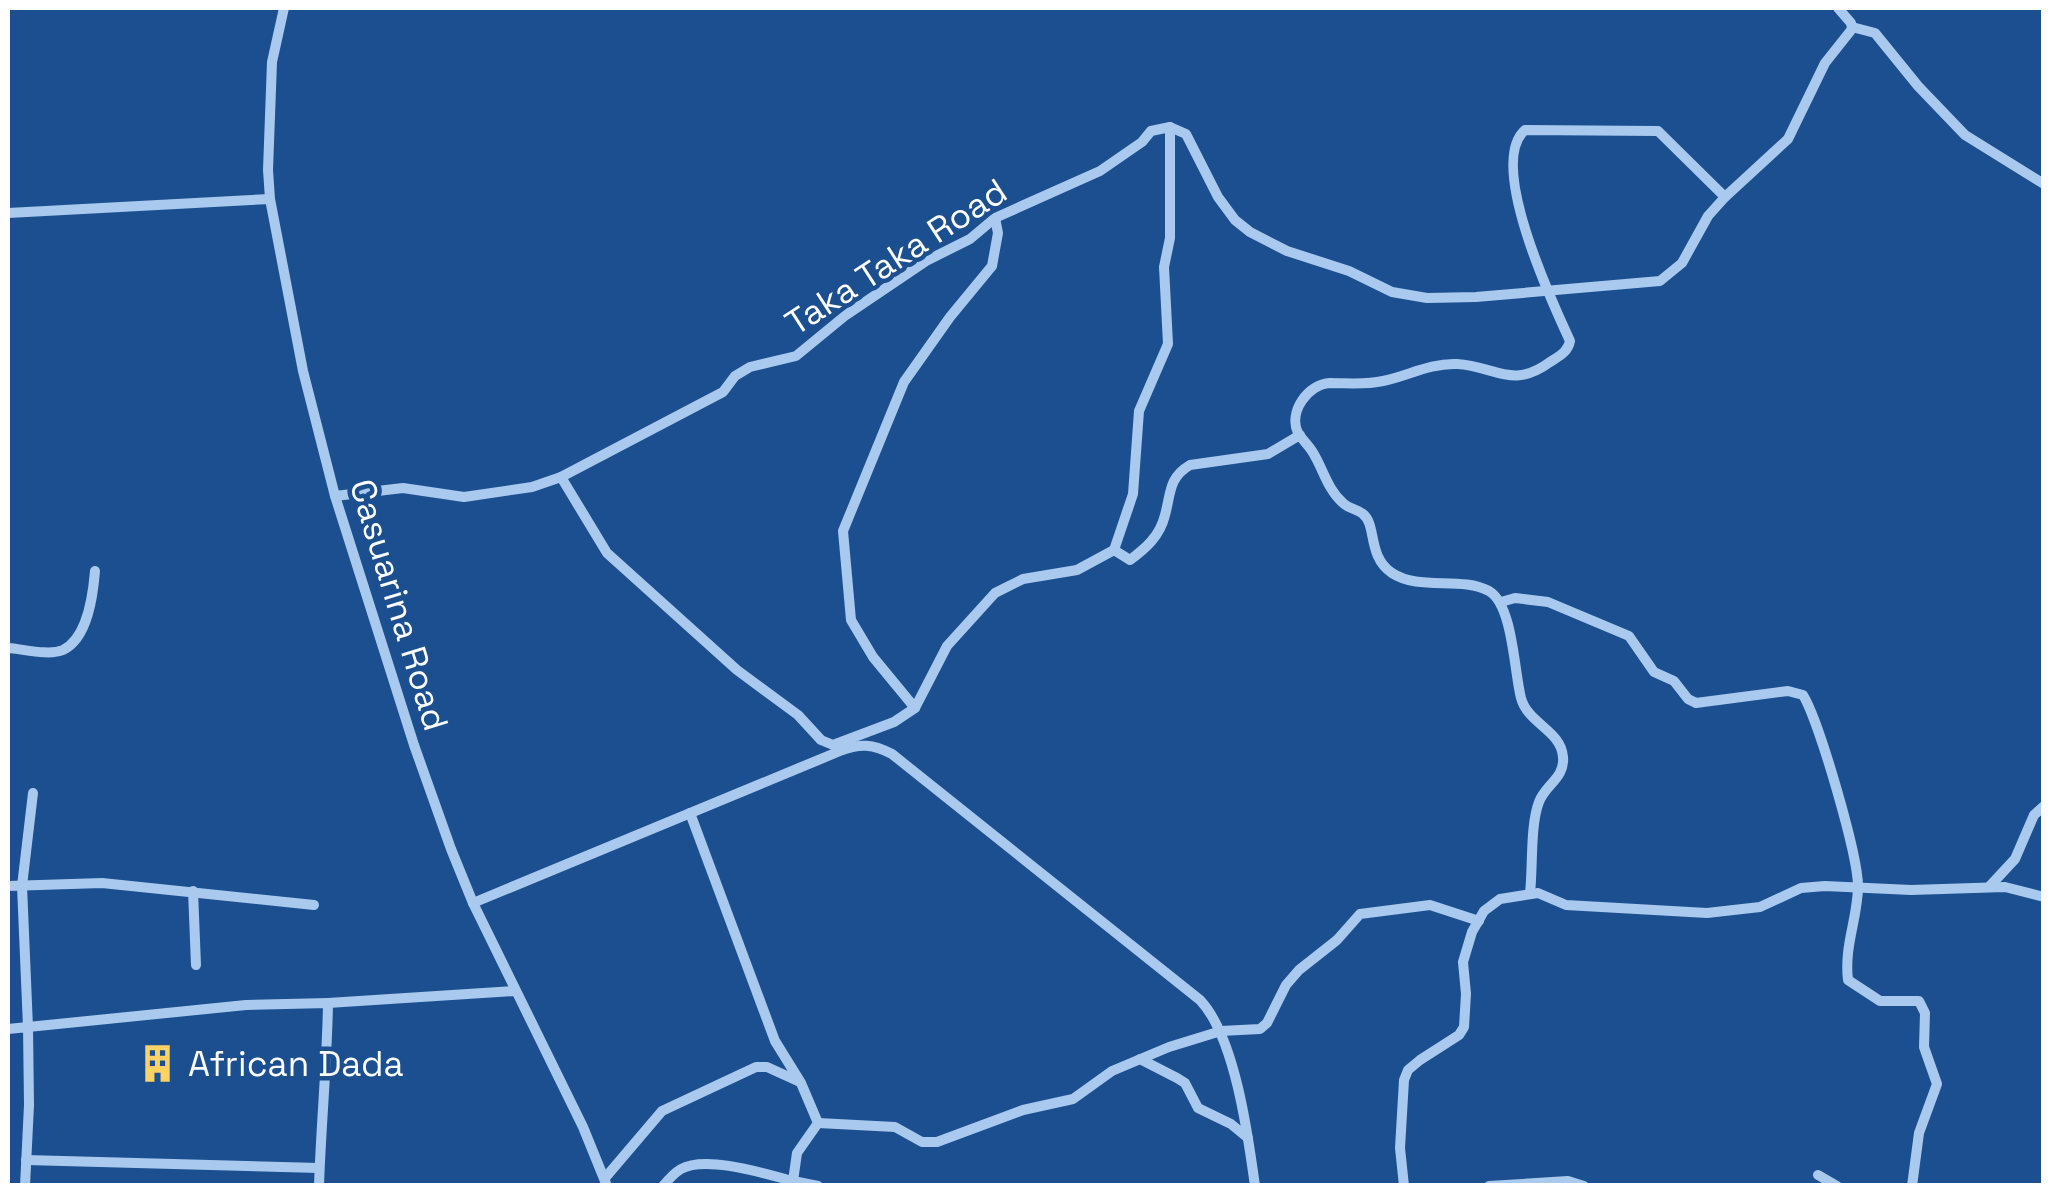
<svg xmlns="http://www.w3.org/2000/svg" width="2051" height="1193" font-family="'Space Grotesk',sans-serif">
  <style>
    .lines { fill: none; stroke-linecap: round; stroke-linejoin: round }
    .minor { stroke: #a9c9ee; stroke-width: 10 }
    .labels { text-anchor: middle; dominant-baseline: central; stroke-width: 9; stroke-linejoin: round; paint-order: stroke }
    .street-label { font-size: 35px; fill: #fff; stroke: #1b4f8f }
    .poi-label { font-size: 35px; fill: #fff; stroke: #1b4f8f; text-anchor: start }
  </style>
  <rect width="100%" height="100%" fill="#1b4f8f"/>
  <g class="lines">
    <g class="minor">
      <polyline points="284,8 272,62 268,170 270,199 303,371 335,496 414,745 451,849 473,903 583,1127 607,1186"/>
      <polyline points="1852,27 1875,33 1918,86 1965,135 2044,184"/>
      <path d="M 1170,127 L 1170,238 L 1164,267 L 1168,344 L 1139,411 L 1133,494 L 1114,550 L 1130,560 C 1146,548 1160,536 1165,515 C 1171,494 1168,478 1190,465 L 1268,454 L 1300,435"/>
      <polyline points="8,213 270,199"/>
      <polyline points="561,477 607,553 737,670 798,715 821,740 833,745 894,722 915,708 947,646 995,593 1023,579 1077,570 1114,550"/>
      <polyline points="335,496 403,488 464,497 532,487 561,477 723,392 735,376 750,367 796,356 846,315 926,261 970,239 995,218 1100,171 1142,142 1151,131 1170,127 1186,134 1218,197 1235,220 1250,232 1287,251 1349,271 1392,292 1427,298 1476,297 1660,281 1682,263 1708,216 1725,197 1788,139 1825,63 1852,29 1851,23 1838,8"/>
      <path d="M 1501,602 L 1515,598 L 1548,602 L 1629,636 L 1654,672 L 1674,681 L 1688,699 L 1696,703 L 1788,691 L 1803,695 C 1819,721 1859,858 1858,888 C 1857,921 1844,946 1848,980 L 1880,1001 L 1919,1001 L 1925,1013 L 1924,1047 L 1937,1084 L 1919,1133 L 1912,1186"/>
      <path d="M 8,648 C 23,649 49,656 63,650 C 88,638 93,595 95,571"/>
      <polyline points="915,708 873,657 851,620 843,531 904,382 950,317 992,266 998,233 995,218"/>
      <path d="M 33,793 L 22,886 L 28,1027 L 246,1005 L 328,1003 C 327,1064 321,1125 319,1186"/>
      <polyline points="690,813 775,1041 801,1083 818,1123 797,1153 793,1181 818,1186"/>
      <polyline points="8,886 102,883 314,905"/>
      <polyline points="1989,887 2015,859 2034,815 2044,806"/>
      <polyline points="193,891 196,965"/>
      <path d="M 1530,893 C 1533,868 1530,825 1539,802 C 1545,785 1565,778 1563,757 C 1561,730 1528,724 1521,698 C 1514,671 1513,605 1489,591 C 1461,576 1419,591 1392,573 C 1367,556 1377,525 1363,514 C 1357,509 1349,509 1343,503 C 1327,489 1323,468 1312,451 C 1308,445 1302,439 1298,433 C 1288,412 1308,384 1330,383 C 1348,383 1365,385 1383,381 C 1408,376 1429,363 1457,364 C 1495,366 1512,390 1550,362 C 1559,356 1568,352 1570,341 C 1552,302 1487,163 1525,130 L 1658,131 L 1725,197"/>
      <path d="M 473,903 L 840,751 C 860,743 873,744 892,754 L 1200,1000 C 1235,1037 1248,1135 1255,1186"/>
      <polyline points="328,1003 515,991"/>
      <polyline points="8,1029 28,1027 29,1105 25,1186"/>
      <polyline points="1140,1059 1177,1078 1185,1083 1198,1108 1231,1124 1248,1138"/>
      <polyline points="818,1123 895,1127 922,1142 937,1142 1023,1110 1073,1099 1112,1071 1169,1047 1221,1031 1260,1029 1267,1023 1286,985 1299,970 1337,940 1360,914 1430,905 1479,921"/>
      <polyline points="26,1160 319,1168"/>
      <polyline points="1818,1175 1837,1186"/>
      <polyline points="605,1178 662,1111 756,1067 767,1067 800,1082"/>
      <path d="M 663,1186 C 668,1180 674,1173 681,1169 C 706,1155 766,1174 793,1181"/>
      <polyline points="1404,1186 1400,1148 1404,1080 1408,1070 1420,1060 1459,1035 1464,1027 1466,994 1463,962 1472,932 1484,911 1500,899 1538,893 1566,905 1707,913 1760,907 1801,888 1825,886 1911,890 2005,887 2044,897"/>
      <polyline points="1489,1186 1568,1181 1584,1186"/>
    </g>
  </g>
  <defs>
    <symbol id="building-bare" viewBox="-9 -9 18 18"><path d="M-4-6H4V6H1V3H-1V6H-4ZM-2.5-4.3h1.7v1.8h-1.7ZM.8-4.3h1.7v1.8H.8ZM-2.5-1h1.7V.8h-1.7ZM.8-1h1.7V.8H.8Z" fill="#ffd166" stroke="#1b4f8f" stroke-width="2.5" paint-order="stroke"/></symbol>
  </defs>
  <g fill-rule="evenodd">
    <use href="#building-bare" x="130" y="1036" width="55" height="55"/>
  </g>
  <g class="labels">
    <g class="street-label">
      <text transform="translate(896 257) rotate(-33)">Taka Taka Road</text>
      <text transform="translate(399 605) rotate(73)">Casuarina Road</text>
    </g>
    <g class="poi-label">
      <text x="188" y="1064">African Dada</text>
    </g>
  </g>
  <rect width="2051" height="1193" fill="none" stroke="#ffffff" stroke-width="20"/>
</svg>
